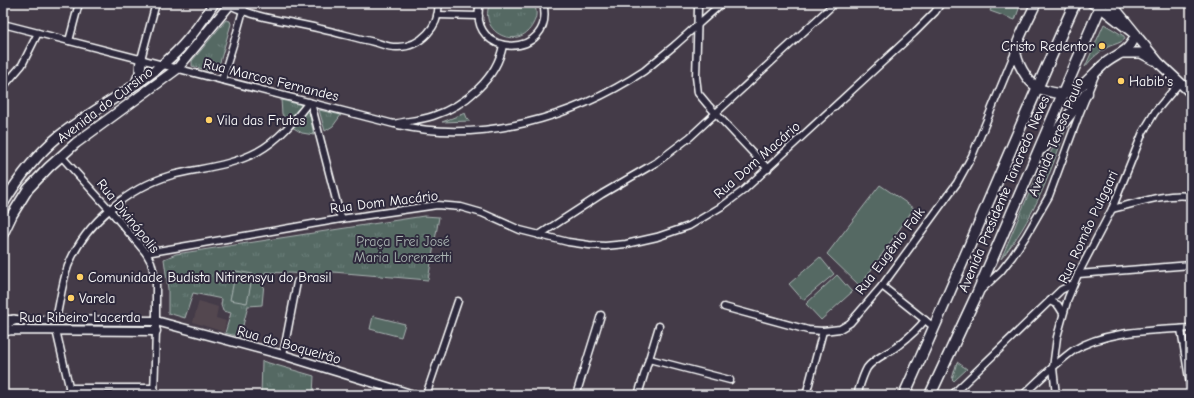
<svg xmlns="http://www.w3.org/2000/svg" width="1194" height="398" font-family="'Comic Neue',sans-serif">
  <style>
    .built { fill: #534750 }
    .grass { fill: url(#grass-tufts); stroke: #aab4b2 }
    .garden { fill: #546964; stroke: #aab4b2 }
    .lines { fill: none; stroke-linecap: round; stroke-linejoin: round }
    .minor-casing { stroke: #fff; stroke-width: 9 }
    .tertiary-casing { stroke: #fff; stroke-width: 11 }
    .secondary-casing { stroke: #fff; stroke-width: 12 }
    .trunk-casing { stroke: #fff; stroke-width: 13 }
    .minor { stroke: #2f2a3d; stroke-width: 6 }
    .tertiary { stroke: #2f2a3d; stroke-width: 8 }
    .secondary { stroke: #2f2a3d; stroke-width: 9 }
    .trunk { stroke: #2f2a3d; stroke-width: 10 }
    .poi-dot { fill: #ffd166; stroke: #2f2a3d; stroke-width: 1.5 }
    .labels { text-anchor: middle; dominant-baseline: central; stroke-width: 4; stroke-linejoin: round; paint-order: stroke }
    .poi-label { font-size: 14px; fill: #fff; stroke: #2f2a3d; text-anchor: start }
    .street-label { font-size: 14px; fill: #fff; stroke: #2f2a3d }
    .park-label { font-size: 14px; fill: #aab4b2; stroke: #2f2a3d }
  </style>
  <defs>
    <pattern id="grass-tufts" width="24" height="20" patternUnits="userSpaceOnUse"><rect width="24" height="20" fill="#546964"/><path d="M3 7l-1-3M5 7V3M7 7l1-3M15 17l-1-3M17 17v-4M19 17l1-3" fill="none" stroke="#6e807b"/></pattern>
  </defs>
  <rect width="100%" height="100%" fill="#443b48"/>
  <filter id="ink" filterUnits="userSpaceOnUse"><feTurbulence type="fractalNoise" baseFrequency=".025" numOctaves="2"/><feDisplacementMap in="SourceGraphic" scale="8" xChannelSelector="R" yChannelSelector="G"/><feConvolveMatrix kernelMatrix="1 2 1 2 8 2 1 2 1" color-interpolation-filters="sRGB"/></filter>
  <g filter="url(#ink)">
    <polygon class="built" points="199,301 218,307 216,318 226,321 224,332 193,322"/>
    <g class="grass">
      <path d="M 490,3 L 534,3 C 537,11 537,17 533,24 C 519,52 477,33 490,3 Z"/>
      <polygon points="226,20 230,21 231,24 218,69 210,71 192,66 192,61"/>
      <path d="M 1104,24 L 1124,36 L 1125,39 C 1121,43 1115,44 1110,46 C 1100,51 1092,58 1085,67 Z"/>
      <polygon points="281,100 302,105 287,122 282,114"/>
      <polygon points="308,107 314,135 302,133 292,127"/>
      <polygon points="319,110 341,115 333,126 325,131"/>
      <polygon points="465,113 467,118 470,121 442,122"/>
      <path d="M 1065,131 C 1048,180 1033,219 1001,259 C 1020,216 1036,169 1065,131 Z"/>
      <polygon points="424,216 439,217 428,280 333,272 332,275 265,272 262,305 248,306 240,337 225,333 231,313 223,311 221,305 222,299 193,293 185,318 168,313 168,289 164,259 176,254"/>
      <polygon points="262,361 314,376 313,395 261,395"/>
      <polygon points="957,362 967,369 954,381 952,379"/>
    </g>
    <g class="garden">
      <polygon points="993,3 1021,3 1015,20 990,11"/>
      <polygon points="880,185 914,208 860,286 827,254"/>
      <polygon points="820,257 834,274 803,300 789,284"/>
      <polygon points="236,271 253,274 247,303 230,300"/>
      <polygon points="837,275 852,292 821,320 806,304"/>
      <polygon points="373,316 405,324 401,337 370,329"/>
    </g>
    <g class="lines">
      <defs>
        <g id="minor">
          <path d="M 480,3 C 466,60 557,60 543,3"/>
          <polyline points="697,3 698,8 696,77 698,93 708,105 768,169"/>
          <path d="M 230,5 C 257,19 291,21 321,29 C 339,33 356,38 374,42 C 382,44 390,48 398,47 C 420,47 441,26 438,3"/>
          <polyline points="3,7 4,3"/>
          <polyline points="437,15 479,16"/>
          <path d="M 3,24 L 394,124 C 407,121 421,120 433,116 C 464,106 497,79 503,45"/>
          <polyline points="69,41 79,3"/>
          <polyline points="141,59 156,3"/>
          <polyline points="222,80 237,32 245,3"/>
          <polyline points="3,87 22,65 38,33"/>
          <polyline points="311,103 341,219"/>
          <path d="M 398,125 C 482,144 573,118 644,71 C 654,63 664,54 674,46 C 690,32 706,17 722,3"/>
          <polyline points="61,156 110,210 146,253 151,262 156,281 156,331 154,395"/>
          <path d="M 1112,209 C 1138,203 1164,193 1191,196"/>
          <polyline points="539,235 602,194 657,162 690,137 835,3"/>
          <polyline points="146,253 341,219 437,205 461,207 482,213 520,230 568,242 589,245 605,246 626,244 657,237 689,226 724,205 744,190 914,33 935,12 941,3"/>
          <polyline points="1078,274 1191,265"/>
          <polyline points="882,286 935,328"/>
          <polyline points="981,290 1001,271 1012,257 1026,236 1049,196 1080,112 1095,75"/>
          <polyline points="1050,301 1058,305 1063,313"/>
          <polyline points="724,307 808,330 823,331 840,329 850,323 882,286 957,183 972,156 1016,50"/>
          <path d="M 56,319 C 60,302 62,283 68,266 C 85,223 128,188 172,175 C 200,168 231,166 257,152 C 279,140 294,121 309,102"/>
          <polyline points="1181,329 1191,391"/>
          <polyline points="56,330 71,395"/>
          <polyline points="283,355 297,282"/>
          <polyline points="649,359 730,380"/>
          <polyline points="69,388 154,388"/>
          <polyline points="426,395 458,301"/>
          <polyline points="576,395 601,315"/>
          <polyline points="638,395 659,326"/>
          <polyline points="806,395 823,331"/>
          <path d="M 857,395 C 860,386 862,377 867,368 C 875,357 890,353 900,344 C 909,337 918,329 925,320"/>
          <polyline points="952,395 1061,290 1073,284"/>
          <path d="M 1023,395 C 1039,380 1056,363 1074,350 C 1106,330 1154,331 1191,328"/>
          <polyline points="1056,395 1053,368 1057,337 1068,298 1078,274 1112,209 1143,132 1155,112 1180,82"/>
        </g>
        <g id="tertiary">
          <polyline points="7,320 156,321 283,355 414,395"/>
          <polyline points="3,332 11,330 156,331"/>
        </g>
        <g id="secondary">
          <path d="M 1036,3 C 1031,15 1019,36 1016,48 C 1014,60 1028,82 1037,87 C 1043,91 1061,95 1067,93 C 1082,89 1092,75 1103,65 C 1117,53 1128,54 1136,35"/>
          <polyline points="1092,3 1100,7 1136,35 1159,63 1191,93"/>
          <polyline points="1123,53 1141,53 1154,60"/>
          <polyline points="136,83 140,73 141,59"/>
          <path d="M 3,204 C 18,179 36,155 59,136 C 94,108 137,88 170,58 C 188,42 201,23 214,3"/>
          <polyline points="3,234 12,215 28,189 49,167 76,143 177,69 231,3"/>
          <polyline points="3,324 14,320"/>
        </g>
        <g id="trunk">
          <polyline points="1110,3 1136,35"/>
          <polyline points="1043,148 1087,93"/>
          <path d="M 904,395 C 963,265 1016,133 1075,3"/>
          <polyline points="930,395 977,294 1102,3"/>
        </g>
      </defs>
      <use href="#minor" class="minor-casing"/>
      <use href="#tertiary" class="tertiary-casing"/>
      <use href="#secondary" class="secondary-casing"/>
      <use href="#trunk" class="trunk-casing"/>
      <use href="#minor" class="minor"/>
      <use href="#tertiary" class="tertiary"/>
      <use href="#secondary" class="secondary"/>
      <use href="#trunk" class="trunk"/>
    </g>
  </g>
  <g class="poi-dot">
    <circle cx="1102" cy="46" r="4"/>
    <circle cx="1121" cy="81" r="4"/>
    <circle cx="209" cy="120" r="4"/>
    <circle cx="80" cy="277" r="4"/>
    <circle cx="71" cy="298" r="4"/>
  </g>
  <g class="labels">
    <g class="poi-label">
      <text x="1094" y="46" text-anchor="end">Cristo Redentor</text>
      <text x="1129" y="81">Habib's</text>
      <text x="217" y="120">Vila das Frutas</text>
      <text x="88" y="277">Comunidade Budista Nitirensyu do Brasil</text>
      <text x="79" y="298">Varela</text>
    </g>
    <g class="street-label">
      <text transform="translate(271 80) rotate(14)">Rua Marcos Fernandes</text>
      <text transform="translate(105 105) rotate(-37)">Avenida do Cursino</text>
      <text transform="translate(1056 137) rotate(-68)">Avenida Teresa Paulo</text>
      <text transform="translate(757 160) rotate(-41)">Rua Dom Macário</text>
      <text transform="translate(1004 194) rotate(-67)">Avenida Presidente Tancredo Neves</text>
      <text transform="translate(384 202) rotate(-7)">Rua Dom Macário</text>
      <text transform="translate(128 216) rotate(51)">Rua Divinópolis</text>
      <text transform="translate(1088 227) rotate(-65)">Rua Romão Pulggari</text>
      <text transform="translate(890 251) rotate(-53)">Rua Eugênio Falk</text>
      <text x="80" y="317">Rua Ribeiro Lacerda</text>
      <text transform="translate(289 345) rotate(16)">Rua do Boqueirão</text>
    </g>
    <g class="park-label">
      <text x="403" y="241">Praça Frei José<tspan x="403" dy="16">Maria Lorenzetti</tspan></text>
    </g>
  </g>
  <rect width="1194" height="398" fill="none" stroke="#2f2a3d" stroke-width="16"/>
  <rect x="8" y="8" width="1178" height="382" fill="none" stroke="#fff" stroke-width="1.5" filter="url(#ink)"/>
</svg>
